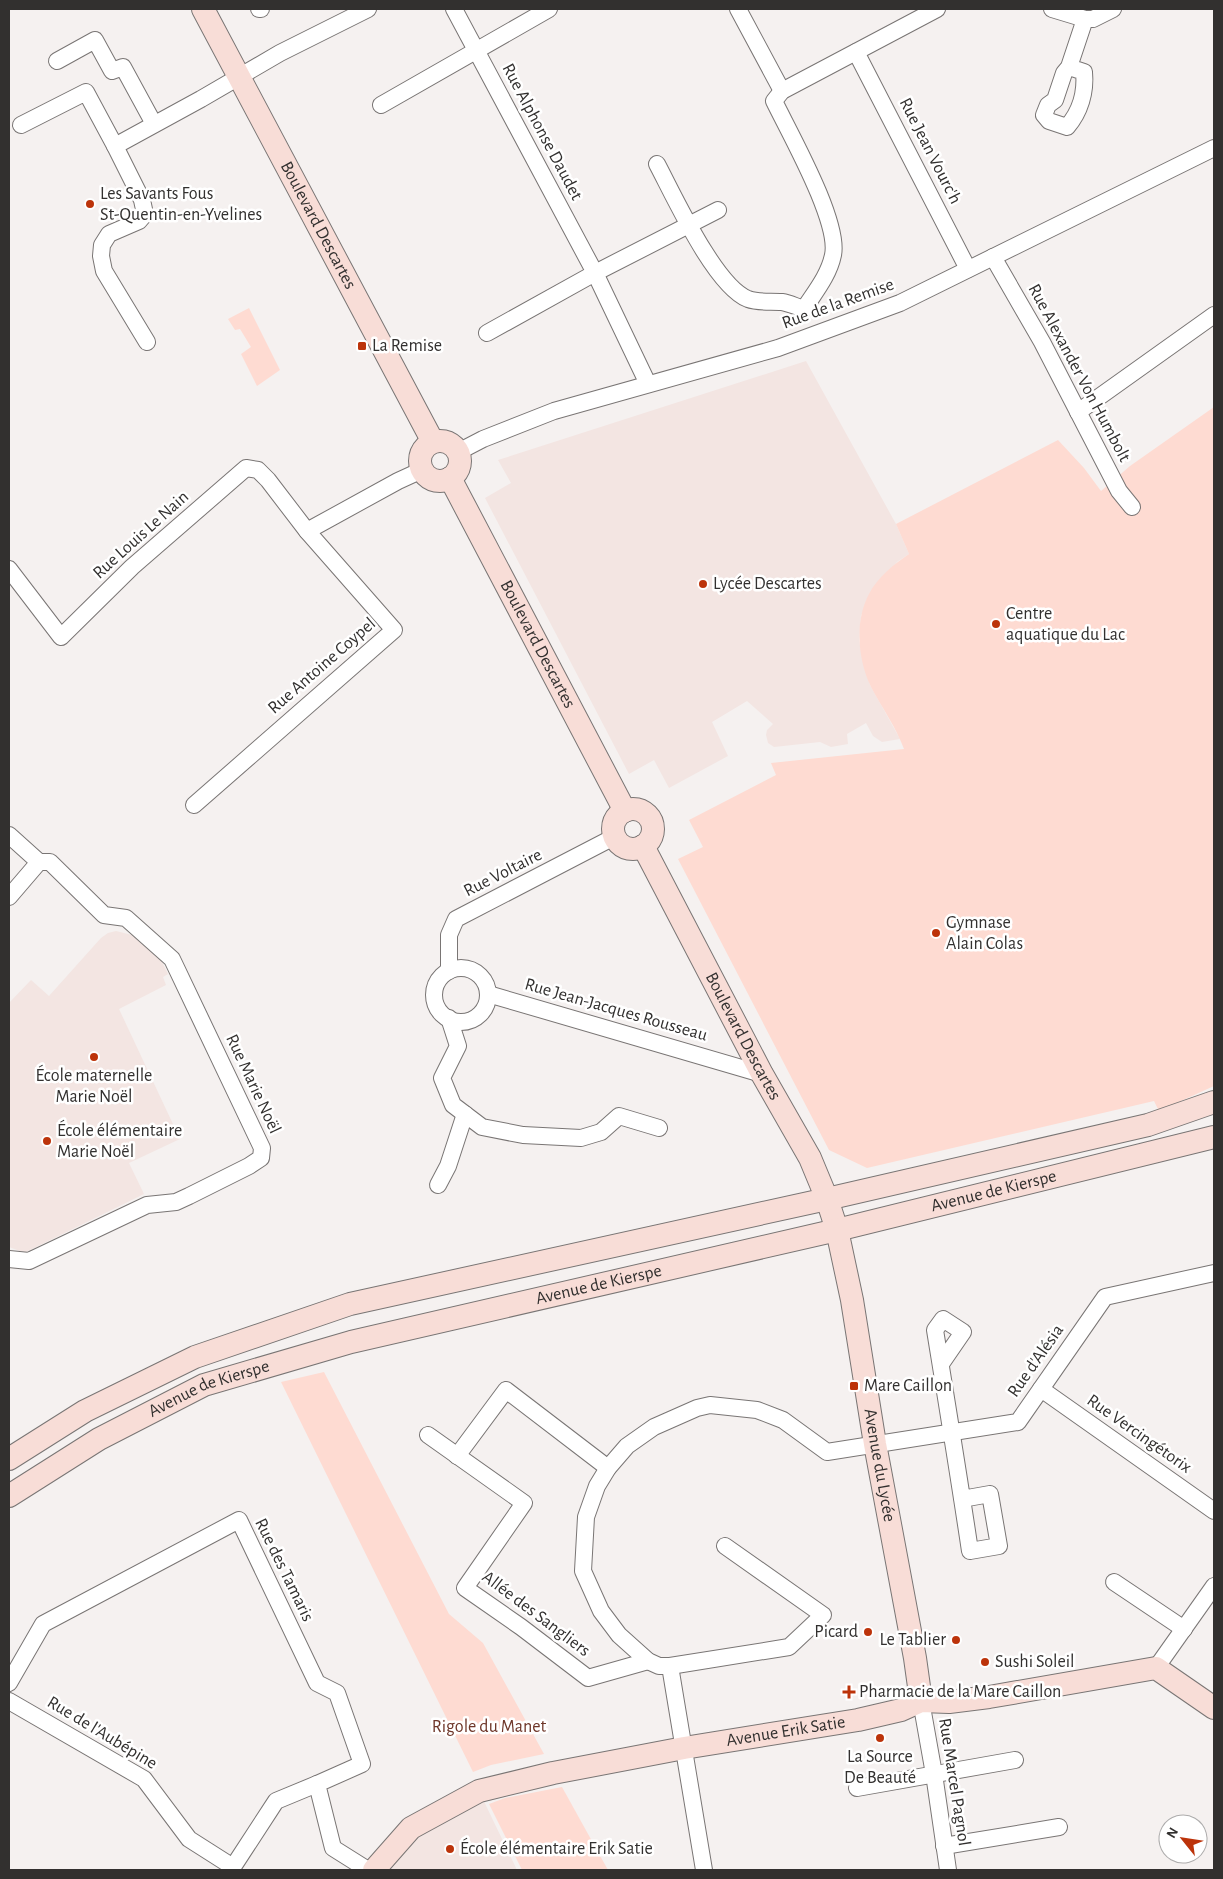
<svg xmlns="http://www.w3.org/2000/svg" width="1223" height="1879" font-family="'Alegreya Sans',sans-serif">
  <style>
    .built { fill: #f3e5e2 }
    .green { fill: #fedbd2 }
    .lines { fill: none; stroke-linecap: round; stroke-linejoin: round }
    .street-casing { stroke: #797574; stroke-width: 18 }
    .secondary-casing { stroke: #797574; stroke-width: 24 }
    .street { stroke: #fff; stroke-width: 16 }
    .secondary { stroke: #f8ddd7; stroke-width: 22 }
    .poi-dot { fill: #bc330a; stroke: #fff; stroke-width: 2 }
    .labels { text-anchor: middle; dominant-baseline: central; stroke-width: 5; stroke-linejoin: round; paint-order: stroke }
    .street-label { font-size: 18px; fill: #32302f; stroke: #fff }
    .poi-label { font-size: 18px; fill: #32302f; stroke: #fff; text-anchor: start }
    .park-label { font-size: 18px; fill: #6e3629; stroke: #fff }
  </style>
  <rect width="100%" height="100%" fill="#f5f1f0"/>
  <g class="built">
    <polygon points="806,361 896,524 909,554 897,562 861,615 859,640 863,662 870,685 900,739 882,742 873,736 866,723 847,734 848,744 831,747 820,742 774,747 768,743 766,735 767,730 773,724 747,701 712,722 728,756 669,788 654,760 629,774 485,498 511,483 498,460"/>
    <polygon points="116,931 132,935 162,962 168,974 163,977 166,985 119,1009 180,1139 129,1163 144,1194 26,1252 20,1251 9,1247 9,1003 31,980 49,996 101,938 108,933"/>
    <polygon points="479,1791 517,1870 374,1870"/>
  </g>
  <g class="green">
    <polygon points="249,308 280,370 257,386 241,354 251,347 240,329 235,330 228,319"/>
    <path d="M 1214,407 L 1214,1086 L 1159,1111 L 1154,1101 L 867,1168 L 829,1150 L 678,859 L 703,847 L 689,820 L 776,775 L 771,763 L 904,749 C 896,727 882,708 871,687 C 858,660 854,622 869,594 C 877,578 894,564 909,554 L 896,524 L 1058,440 L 1084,468 L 1101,491 L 1130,466 Z"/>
    <polygon points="324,1372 449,1614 483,1643 544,1754 491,1765 473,1772 281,1382"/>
    <polygon points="562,1787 608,1870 522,1870 489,1804 505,1798"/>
  </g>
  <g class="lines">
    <defs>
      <g id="street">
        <polyline points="259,9 261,9"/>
        <polyline points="454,9 595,273 648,384"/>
        <polyline points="738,9 782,91"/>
        <polyline points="1052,9 1085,19 1093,19 1113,9"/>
        <polyline points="856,52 968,269"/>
        <polyline points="57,61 95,40 112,71 123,67 154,124"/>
        <path d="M 1069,67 L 1084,72 C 1086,92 1080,112 1067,127 L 1049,121 L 1044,115 L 1048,105 L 1055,100 L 1064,73 L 1069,67 L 1085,19"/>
        <polyline points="381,105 549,9"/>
        <polyline points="21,125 86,92 115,146"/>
        <path d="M 657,164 C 674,196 715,286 748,299 C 759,303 771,301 782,302 C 789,303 797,307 804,309 C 815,292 829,275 833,255 C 840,222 790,134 774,101 L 782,91 L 937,9"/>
        <polyline points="993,257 1042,342 1119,491 1132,507"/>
        <polyline points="487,333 595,273 718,210"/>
        <polyline points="147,342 104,271 101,256 102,245 109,234 139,221 145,214 142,200 115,146 201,99 280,53 368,9"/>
        <polyline points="1078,412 1214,315"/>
        <polyline points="458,452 483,439 554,411 778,348 900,303 1214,148"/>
        <polyline points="9,569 61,637 132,567 246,468 258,470 268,480 307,531"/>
        <polyline points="194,805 394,630 307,531 398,481 422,470"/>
        <polyline points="9,835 39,862 9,897"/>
        <circle cx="461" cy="995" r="27"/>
        <polyline points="449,971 449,935 456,919 614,837"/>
        <polyline points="488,994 762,1074"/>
        <polyline points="449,1018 458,1046 442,1078 453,1105 482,1127 523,1135 581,1138 601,1132 619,1116 659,1128"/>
        <polyline points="438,1185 448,1166 465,1114"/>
        <polyline points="9,1259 29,1261 147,1205 176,1202 189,1196 249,1166 261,1158 262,1148 172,959 126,918 104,915 50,862 39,862"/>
        <path d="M 941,1364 L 963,1332 L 943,1319 L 935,1330 C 947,1404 959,1477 970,1551 L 999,1546 L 990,1494 L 962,1499"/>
        <polyline points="1041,1389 1214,1511"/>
        <polyline points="428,1435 524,1503 465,1588 521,1627 588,1678 648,1661"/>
        <polyline points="457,1456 506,1390 608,1468"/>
        <polyline points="1114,1582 1184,1629"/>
        <polyline points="670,1666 789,1647 823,1615 725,1546"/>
        <polyline points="1156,1668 1214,1586"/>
        <polyline points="9,1683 43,1624 239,1520 317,1683 337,1693 362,1764 317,1784 333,1848 368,1870"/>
        <polyline points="9,1701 144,1779 189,1839 233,1867"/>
        <polyline points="921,1701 934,1774 948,1870"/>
        <polyline points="857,1788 1015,1760"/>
        <polyline points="944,1846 1059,1827"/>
        <polyline points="231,1870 276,1801 317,1784"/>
        <polyline points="704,1870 670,1666 659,1666 648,1661 619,1635 601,1611 583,1571 586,1517 597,1486 608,1468 627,1446 654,1427 697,1408 710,1405 757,1410 783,1420 827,1452 1018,1422 1105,1297 1214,1273"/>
      </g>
      <g id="secondary">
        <path id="s1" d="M 203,9 L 433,442"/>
        <circle cx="440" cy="461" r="20"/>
        <path id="s2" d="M 450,478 L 625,811"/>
        <circle cx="633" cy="829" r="20"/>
        <path id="s3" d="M 643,846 L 762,1074 L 810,1158 L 827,1199 L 837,1230 L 852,1300 L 875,1444 L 915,1658 L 921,1701"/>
        <polyline points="9,1459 85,1411 195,1357 350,1304 827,1199 1148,1125 1214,1102"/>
        <path id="s4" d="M 9,1496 L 99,1439 L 204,1385 L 351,1342 L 837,1230 L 1214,1137"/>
        <path id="s5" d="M 374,1870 L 411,1828 L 479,1791 L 553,1773 L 684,1748 L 858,1720 L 901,1710 L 921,1701 L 949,1702 L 989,1697 L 1156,1668 L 1214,1708"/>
      </g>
    </defs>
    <use href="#street" class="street-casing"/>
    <use href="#secondary" class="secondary-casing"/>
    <use href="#street" class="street"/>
    <use href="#secondary" class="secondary"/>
  </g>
  <g class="poi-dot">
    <circle cx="90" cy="204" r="5"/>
    <rect x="357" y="341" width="10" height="10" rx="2.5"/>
    <circle cx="703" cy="584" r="5"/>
    <circle cx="996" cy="624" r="5"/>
    <circle cx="936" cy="933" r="5"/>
    <circle cx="94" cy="1057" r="5"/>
    <circle cx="47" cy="1141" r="5"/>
    <rect x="849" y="1381" width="10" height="10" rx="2.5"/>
    <circle cx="868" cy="1632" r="5"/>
    <circle cx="956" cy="1640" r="5"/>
    <circle cx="985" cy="1662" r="5"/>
    <path d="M846.5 1684.5h5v5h5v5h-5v5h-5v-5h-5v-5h5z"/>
    <circle cx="880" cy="1738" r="5"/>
    <circle cx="450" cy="1849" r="5"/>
  </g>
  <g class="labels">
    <g class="street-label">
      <text transform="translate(542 132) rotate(62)">Rue Alphonse Daudet</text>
      <text transform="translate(930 151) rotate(63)">Rue Jean Vourc'h</text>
      <text stroke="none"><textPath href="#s1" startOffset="245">Boulevard Descartes</textPath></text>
      <text transform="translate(838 304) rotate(-20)">Rue de la Remise</text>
      <text transform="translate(1079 373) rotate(62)">Rue Alexander Von Humbolt</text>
      <text transform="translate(141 535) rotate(-42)">Rue Louis Le Nain</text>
      <text stroke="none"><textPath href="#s2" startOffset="188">Boulevard Descartes</textPath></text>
      <text transform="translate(322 666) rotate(-41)">Rue Antoine Coypel</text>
      <text transform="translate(503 873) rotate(-27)">Rue Voltaire</text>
      <text transform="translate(616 1010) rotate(16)">Rue Jean-Jacques Rousseau</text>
      <text stroke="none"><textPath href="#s3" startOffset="215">Boulevard Descartes</textPath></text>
      <text transform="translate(253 1084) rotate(65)">Rue Marie Noël</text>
      <text stroke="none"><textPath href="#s4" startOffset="1038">Avenue de Kierspe</textPath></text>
      <text stroke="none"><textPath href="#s4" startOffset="632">Avenue de Kierspe</textPath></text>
      <text transform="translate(1036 1361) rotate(-55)">Rue d'Alésia</text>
      <text stroke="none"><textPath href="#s4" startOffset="228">Avenue de Kierspe</textPath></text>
      <text transform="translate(1139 1434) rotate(35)">Rue Vercingétorix</text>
      <text stroke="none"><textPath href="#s3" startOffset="670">Avenue du Lycée</textPath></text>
      <text transform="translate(284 1570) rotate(64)">Rue des Tamaris</text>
      <text transform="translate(536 1614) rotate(37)">Allée des Sangliers</text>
      <text stroke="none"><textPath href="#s5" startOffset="446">Avenue Erik Satie</textPath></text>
      <text transform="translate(102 1733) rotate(31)">Rue de l'Aubépine</text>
      <text transform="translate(954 1782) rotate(81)">Rue Marcel Pagnol</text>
    </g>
    <g class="poi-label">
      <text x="100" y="194">Les Savants Fous<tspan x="100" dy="21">St-Quentin-en-Yvelines</tspan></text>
      <text x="372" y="346">La Remise</text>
      <text x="713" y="584">Lycée Descartes</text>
      <text x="1006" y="614">Centre<tspan x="1006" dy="21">aquatique du Lac</tspan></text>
      <text x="946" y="923">Gymnase<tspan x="946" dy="21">Alain Colas</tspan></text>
      <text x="94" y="1076" text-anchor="middle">École maternelle<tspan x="94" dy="21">Marie Noël</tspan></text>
      <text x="57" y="1131">École élémentaire<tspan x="57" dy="21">Marie Noël</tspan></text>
      <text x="864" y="1386">Mare Caillon</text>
      <text x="858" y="1632" text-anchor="end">Picard</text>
      <text x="946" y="1640" text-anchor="end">Le Tablier</text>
      <text x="995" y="1662">Sushi Soleil</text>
      <text x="859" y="1692">Pharmacie de la Mare Caillon</text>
      <text x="880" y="1757" text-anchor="middle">La Source<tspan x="880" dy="21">De Beauté</tspan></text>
      <text x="460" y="1849">École élémentaire Erik Satie</text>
    </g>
    <g class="park-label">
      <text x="489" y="1727">Rigole du Manet</text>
    </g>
  </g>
  <rect width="1223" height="1879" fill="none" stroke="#32302f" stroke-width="20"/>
  <g transform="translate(1183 1839) rotate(300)"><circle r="24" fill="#ffffff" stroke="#adacac"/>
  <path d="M0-4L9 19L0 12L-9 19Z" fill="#bc330a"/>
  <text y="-8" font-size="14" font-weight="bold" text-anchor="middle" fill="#32302f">N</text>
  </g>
</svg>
